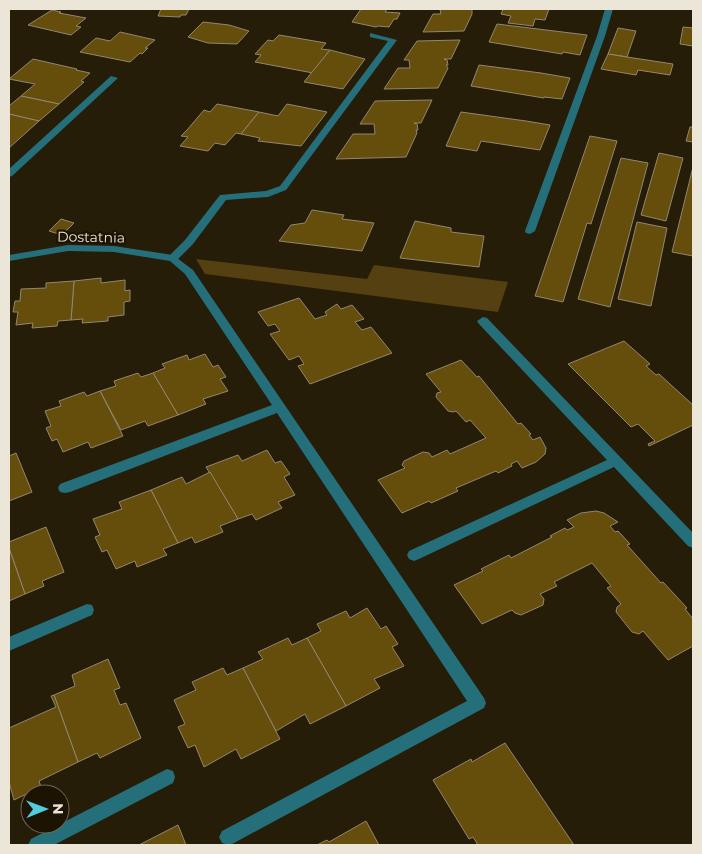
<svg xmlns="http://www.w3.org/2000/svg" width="702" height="854" font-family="Montserrat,sans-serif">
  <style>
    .green { fill: #544011 }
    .building { fill: #654d0c; stroke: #928770 }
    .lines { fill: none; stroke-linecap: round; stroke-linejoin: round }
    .service { fill: #246f7a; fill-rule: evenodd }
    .minor { fill: #246f7a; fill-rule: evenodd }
    .labels { text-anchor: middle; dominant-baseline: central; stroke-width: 4.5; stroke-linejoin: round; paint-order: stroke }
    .street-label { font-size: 14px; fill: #ece6d9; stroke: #1c1302 }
  </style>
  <rect width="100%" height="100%" fill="#261d08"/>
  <polygon class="green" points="196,259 367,279 374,265 508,282 498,312 205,274"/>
  <g class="building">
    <polygon points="161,9 189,9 186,15 181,15 180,17 158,16"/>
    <polygon points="361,9 387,9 385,12 400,13 397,19 394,19 389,27 378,26 376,27 352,22"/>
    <polygon points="440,9 472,9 472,14 464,31 423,32 433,14 441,14"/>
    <polygon points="503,9 549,9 545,20 535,19 533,26 508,23 511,16 501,14"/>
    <polygon points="52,10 61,12 59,13 86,18 76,26 81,27 71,35 28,25"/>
    <polygon points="203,22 229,25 249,31 237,44 208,43 188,37"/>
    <polygon points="497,24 587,35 580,55 563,52 562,54 489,42"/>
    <polygon points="683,27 693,28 693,46 680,44"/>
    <polygon points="618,28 636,31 627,57 608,54"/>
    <polygon points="120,32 155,40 145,48 148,48 142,54 140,53 130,62 80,52 96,38 110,41"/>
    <polygon points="279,35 326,43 321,49 330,50 313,73 255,62 261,55 255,54 268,40 273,41"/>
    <polygon points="460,40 451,59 444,59 447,60 448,65 446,65 448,68 438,88 384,89 398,68 410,68 409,60 404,60 417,41"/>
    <polygon points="330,50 365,59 343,89 304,82"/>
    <polygon points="608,54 627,57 673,64 670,75 638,70 636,75 601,69"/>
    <polygon points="33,59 77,69 76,70 90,73 81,81 84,82 59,104 21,96 35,84 9,79"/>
    <polygon points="479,65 541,73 570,78 562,99 544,97 544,98 471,86"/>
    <polygon points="21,96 59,104 39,121 9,114 9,106"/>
    <polygon points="432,100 421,123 414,123 417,124 418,130 416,130 417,133 406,157 336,159 353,134 375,134 374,124 360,124 375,101"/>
    <polygon points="217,104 259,112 241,134 236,133 225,145 215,143 208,151 180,146 188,137 181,136 187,130 204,110 210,112"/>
    <polygon points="287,104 327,112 301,146 258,141 260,138 241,134 259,112 278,116"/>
    <polygon points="461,112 526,121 550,125 540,150 481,141 477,151 446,146"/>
    <polygon points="9,114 39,121 9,148"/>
    <polygon points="690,127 693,127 693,142 686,141"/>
    <polygon points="590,136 617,141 591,224 587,223 563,302 535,296"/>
    <polygon points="659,153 683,158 666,221 641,215"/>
    <polygon points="621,158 648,163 610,307 578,299"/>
    <polygon points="693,167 693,256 672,252"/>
    <polygon points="312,210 344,215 342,219 374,223 362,251 279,241 291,225 305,223"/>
    <polygon points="61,219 74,223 62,235 49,231"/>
    <polygon points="415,221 451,228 451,232 484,236 479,267 400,258"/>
    <polygon points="637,222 667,228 651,306 618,299"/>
    <polygon points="101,278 101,283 125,280 125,291 130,290 130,301 124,302 124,315 108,317 108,321 82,323 83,319 71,320 74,281"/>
    <polygon points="74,281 71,320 58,321 57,326 32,328 33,323 16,325 18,312 13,312 15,301 20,301 21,289 46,288 46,283"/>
    <polygon points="299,298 315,319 327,315 325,312 337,304 341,309 352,305 364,319 355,322 362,330 371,327 392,353 310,384 298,366 304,364 299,356 289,360 270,334 280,331 275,324 268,326 258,312"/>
    <polygon points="624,341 650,364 646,366 656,375 659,374 693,405 693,425 649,446 648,444 655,441 638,424 631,427 568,364"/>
    <polygon points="205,354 213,367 218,365 226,377 220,379 228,391 203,399 206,404 178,415 153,373 165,368 162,364 187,355 189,360"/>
    <polygon points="461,360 477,377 479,376 518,424 521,423 531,434 529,435 533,440 540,437 546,448 545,454 536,462 522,468 517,461 511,464 512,466 498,473 496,471 456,488 458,491 431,503 429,501 402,513 378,480 405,468 402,465 404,461 423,452 429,453 432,457 447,450 450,454 486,438 470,420 466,422 456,411 453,412 448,411 436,397 437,393 441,392 426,374"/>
    <polygon points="138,373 141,377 153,373 178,415 148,426 145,421 121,430 100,391 116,386 114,381"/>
    <polygon points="100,391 123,436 91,448 88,442 63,452 57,439 52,441 46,428 51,426 45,411 61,406 59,401 84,392 87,396"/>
    <polygon points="267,450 275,463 281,461 290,474 284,477 295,495 278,502 282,508 256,520 252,514 238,519 206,467 238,455 242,461"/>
    <polygon points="16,453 32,492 9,501 9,456"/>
    <polygon points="210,472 238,519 220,526 223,532 195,543 192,537 178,543 151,490 182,477 186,484"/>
    <polygon points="151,490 178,543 163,549 167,555 137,567 135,561 116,569 107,550 102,552 95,537 100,535 93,519 122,509 119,502"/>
    <polygon points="596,511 604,513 618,522 610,526 615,532 618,531 630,544 627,545 661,583 663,582 687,608 685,609 693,619 693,646 668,660 643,631 639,634 632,632 616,612 617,607 621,604 607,588 611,586 592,563 554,582 557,586 540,594 544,599 543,605 521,615 515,613 512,610 482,624 454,585 483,571 481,569 509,555 511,558 552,537 550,536 565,528 567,530 574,527 567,520 581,513"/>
    <polygon points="46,527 64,572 42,581 44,586 25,594 9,548 9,542"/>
    <polygon points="9,548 25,594 9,601"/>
    <polygon points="367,608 381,629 386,626 398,644 392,647 404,666 374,679 380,688 346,706 307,638 321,631 317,624 346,611 350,618"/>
    <polygon points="288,638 292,645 307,638 346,706 310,724 305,714 276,731 243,668 263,659 258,652"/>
    <polygon points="108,659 120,688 114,690 120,705 126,703 141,738 100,758 97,753 78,762 54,695 75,686 72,675"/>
    <polygon points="223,668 227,675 243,668 280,739 241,759 236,749 204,767 195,745 188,748 178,727 185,724 174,700 196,690 192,682"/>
    <polygon points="54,695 78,762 39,781 41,787 14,800 9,782 9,728 56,707 51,696"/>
    <polygon points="505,743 574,845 478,845 473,837 469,839 433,780 471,759 472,762"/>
    <polygon points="366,821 379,845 317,845 327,840 329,842"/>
    <polygon points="178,825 186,845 139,845"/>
  </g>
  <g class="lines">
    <g class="service">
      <polygon points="605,9 613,9 605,36 535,231 530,234 526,233 525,231 597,36"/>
      <polygon points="370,33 397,40 286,190 268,197 226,200 193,244 177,260 169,260 168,258 169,256 185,240 220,195 266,191 280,186 388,41 370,37"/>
      <polygon points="483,317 487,318 693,533 693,548 688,546 614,467 419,559 414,561 409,559 407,555 409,551 607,460 479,324 477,321"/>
      <polygon points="87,604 92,605 94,610 92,615 9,651 9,637"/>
      <polygon points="167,769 173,771 175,777 173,783 54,845 28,845 31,839"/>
    </g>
    <g class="minor">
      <polygon points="111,76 118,78 12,176 9,177 9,169"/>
      <polygon points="68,245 114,246 173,255 193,270 484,698 486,703 484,708 234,843 229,845 222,843 219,837 222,831 467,701 277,413 70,492 65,493 60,492 58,488 60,484 272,405 185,274 170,261 114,252 68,251 9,261 9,255"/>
    </g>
  </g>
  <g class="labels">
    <g class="street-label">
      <text transform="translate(91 237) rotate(1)">Dostatnia</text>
    </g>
  </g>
  <rect width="702" height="854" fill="none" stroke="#ece6d9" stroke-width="20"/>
  <g transform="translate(45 809) rotate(89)"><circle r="24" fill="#1c1302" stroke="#6f6758"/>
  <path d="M0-4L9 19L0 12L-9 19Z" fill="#54cadd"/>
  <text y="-8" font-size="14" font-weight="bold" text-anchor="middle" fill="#ece6d9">N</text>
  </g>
</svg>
